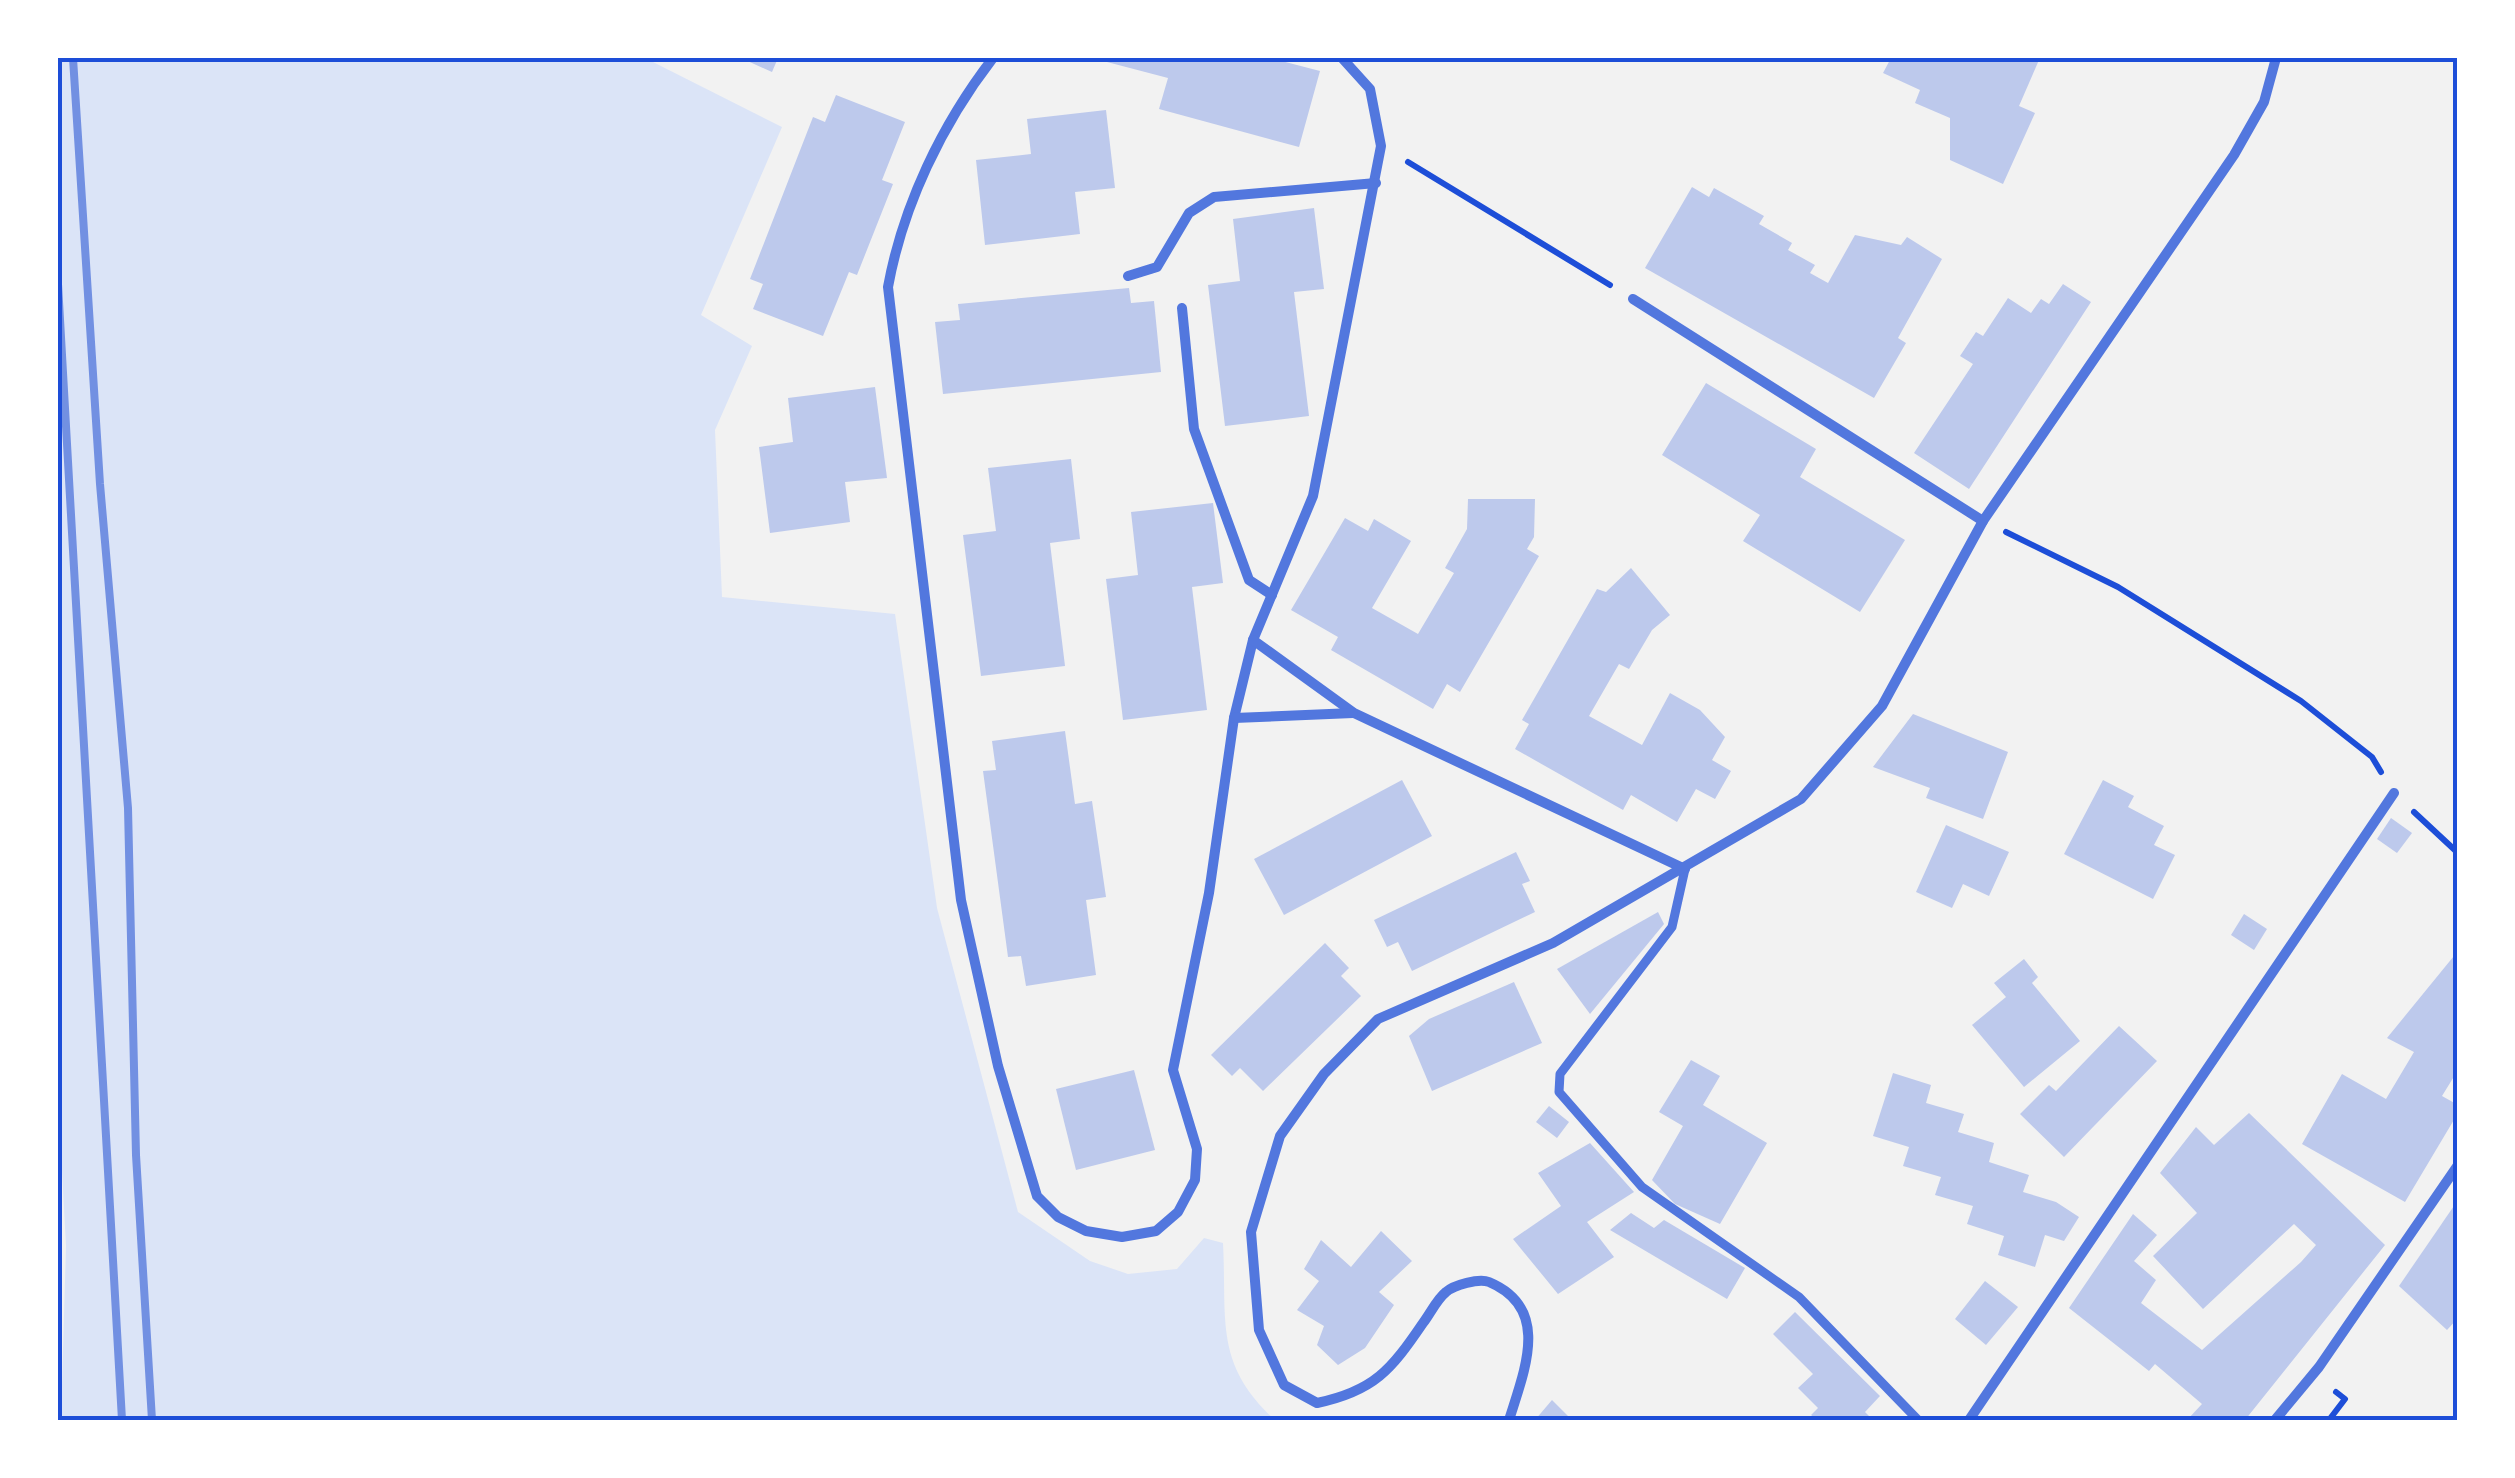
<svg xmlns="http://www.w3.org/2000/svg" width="2515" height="1478" font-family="'Noto Serif',serif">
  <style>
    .green { fill: #dbe4f7 }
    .building { fill: #bdc9ec }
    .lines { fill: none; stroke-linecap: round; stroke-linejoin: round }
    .path { stroke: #1d4ed8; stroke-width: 6 }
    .pedestrian { stroke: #5277de; stroke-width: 9 }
    .minor { stroke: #5277de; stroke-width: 10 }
    .rail { stroke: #7290e2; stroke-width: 8 }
    .neatline { fill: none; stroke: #1d4ed8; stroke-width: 4 }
  </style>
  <rect width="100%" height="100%" fill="#f2f2f2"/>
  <path class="green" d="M 58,58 L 645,58 L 782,127 L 701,315 L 752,346 L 715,430 L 722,597 L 895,614 L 937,908 L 1018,1212 L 1090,1261 L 1128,1274 L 1177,1269 L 1204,1238 L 1223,1243 C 1227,1321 1214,1364 1275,1420 L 61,1420 L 66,1246 L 58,1095 Z"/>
  <g class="building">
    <polygon points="741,58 778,58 772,72"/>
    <polygon points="1108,58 1270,58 1320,71 1299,147 1159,109 1168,78 1107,62"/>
    <polygon points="1891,58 2039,60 2019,106 2035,113 2003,184 1950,160 1950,118 1915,103 1920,90 1883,73"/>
    <polygon points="836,95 905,122 882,180 893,184 857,275 849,272 823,336 753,309 763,284 750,279 813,117 825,122"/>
    <polygon points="1106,110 1115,188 1075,192 1080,234 985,245 976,160 1031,154 1027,119"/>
    <polygon points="1692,187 1709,197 1714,188 1764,216 1759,224 1792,243 1788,250 1815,265 1810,273 1828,283 1855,235 1901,245 1907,237 1942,259 1898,338 1906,343 1874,398 1645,268"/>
    <polygon points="1314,208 1324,289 1294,292 1309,416 1225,426 1208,285 1240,281 1233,219"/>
    <polygon points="2063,284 2091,302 1969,489 1914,453 1973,364 1960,356 1976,332 1983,336 2008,298 2031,313 2041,299 2049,304"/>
    <polygon points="1129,288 1131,303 1154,301 1161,372 943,394 935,322 960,320 958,304"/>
    <polygon points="1706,383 1816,449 1800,477 1905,540 1860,612 1743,541 1760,515 1662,455"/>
    <polygon points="875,387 887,478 845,482 850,522 770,533 759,447 793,442 788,398"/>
    <polygon points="1071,459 1080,539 1050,543 1065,666 981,676 963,535 996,531 988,468"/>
    <polygon points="1468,499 1535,499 1534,537 1527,549 1539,556 1460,692 1447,684 1433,709 1331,650 1338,637 1291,610 1345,518 1368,531 1374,519 1411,541 1372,608 1418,634 1454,573 1445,568 1467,529"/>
    <polygon points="1213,503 1223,583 1192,587 1207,710 1123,720 1106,579 1138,575 1131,512"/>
    <polygon points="1631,568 1670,615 1652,630 1629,669 1619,664 1589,716 1642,745 1670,693 1700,710 1725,737 1712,760 1731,771 1715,799 1696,789 1677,822 1631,795 1623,810 1515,749 1529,724 1522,720 1597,589 1606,592"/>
    <polygon points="1913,714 2008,752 1983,819 1926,798 1930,788 1873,767"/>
    <polygon points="1065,731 1075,804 1092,801 1106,897 1086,900 1096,975 1026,986 1021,956 1008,957 983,771 996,770 992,741"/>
    <polygon points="1402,780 1432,836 1284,915 1254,859"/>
    <polygon points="2103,780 2134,796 2128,807 2164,826 2154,845 2175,855 2153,899 2064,854"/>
    <polygon points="2391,818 2412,833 2397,853 2377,839"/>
    <polygon points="1946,825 2009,852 1989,896 1963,884 1952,908 1916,892"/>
    <polygon points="1516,852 1530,881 1522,884 1535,912 1412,971 1398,942 1387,947 1374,920"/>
    <polygon points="1658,912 1664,924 1590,1014 1557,969"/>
    <polygon points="2244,914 2267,929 2254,950 2231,935"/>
    <polygon points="1325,943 1349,968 1341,976 1361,996 1263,1091 1240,1068 1232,1076 1211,1055"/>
    <polygon points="2458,951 2458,1070 2442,1096 2458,1105 2458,1113 2405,1202 2302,1144 2342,1074 2386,1099 2414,1052 2387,1038"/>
    <polygon points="2024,959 2038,977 2032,983 2080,1041 2024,1087 1972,1025 2006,997 1994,983"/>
    <polygon points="1514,982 1542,1043 1432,1091 1409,1036 1429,1019"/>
    <polygon points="2119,1026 2157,1061 2064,1157 2020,1114 2049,1085 2056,1091"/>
    <polygon points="1691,1060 1720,1076 1703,1105 1767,1143 1720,1224 1675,1204 1652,1180 1683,1126 1659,1112"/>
    <polygon points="1134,1070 1155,1150 1076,1170 1056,1089"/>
    <polygon points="1893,1073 1931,1085 1926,1103 1964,1114 1958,1132 1994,1143 1989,1162 2029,1175 2023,1192 2056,1202 2079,1217 2064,1241 2045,1235 2035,1267 1998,1255 2004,1236 1967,1224 1973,1206 1935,1195 1941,1177 1903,1166 1909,1147 1873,1136"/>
    <polygon points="1549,1106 1569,1122 1557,1138 1536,1122"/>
    <polygon points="2249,1113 2385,1245 2245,1420 2187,1420 2202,1404 2155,1364 2149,1371 2069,1308 2133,1214 2157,1235 2134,1261 2156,1280 2141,1303 2202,1350 2301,1262 2316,1245 2294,1224 2203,1309 2153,1256 2197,1213 2160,1173 2196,1127 2214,1145"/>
    <polygon points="1590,1143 1634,1192 1587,1222 1614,1257 1558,1294 1513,1239 1561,1206 1538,1173"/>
    <polygon points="2458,1200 2458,1318 2447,1330 2399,1286"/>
    <polygon points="1631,1213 1654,1228 1664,1220 1745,1268 1727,1299 1610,1230"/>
    <polygon points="1381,1231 1412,1261 1379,1292 1394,1305 1365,1348 1338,1365 1317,1345 1324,1326 1297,1310 1319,1281 1304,1269 1321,1240 1351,1267"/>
    <polygon points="1985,1281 2018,1307 1986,1345 1955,1319"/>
    <polygon points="1795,1312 1880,1396 1865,1412 1873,1420 1817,1420 1811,1415 1818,1408 1798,1388 1813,1374 1773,1334"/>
    <polygon points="1552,1400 1572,1420 1535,1420"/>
  </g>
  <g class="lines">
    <g class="path">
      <polyline points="1408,162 1610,285"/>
      <polyline points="2006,532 2118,587 2301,701 2372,757 2381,772"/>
      <polyline points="2414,812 2458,853"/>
      <polyline points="2329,1420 2345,1399 2336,1392"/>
    </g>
    <polyline class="pedestrian" points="1685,869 1672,927 1560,1074 1559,1092 1642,1187 1799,1297 1918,1420"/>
    <g class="minor">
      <path d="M 993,58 C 942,124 903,205 888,287 L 961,900 L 998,1066 L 1037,1196 L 1058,1217 L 1086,1231 L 1122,1237 L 1156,1231 L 1178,1212 L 1195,1180 L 1197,1149 L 1173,1070 L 1209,893 L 1234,718 L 1253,640 L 1313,496 L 1381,146 L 1370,89 L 1342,58"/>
      <polyline points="1128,276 1157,267 1189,213 1214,197 1376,183"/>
      <polyline points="1633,299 1983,521"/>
      <polyline points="1182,308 1194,429 1249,580 1272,595"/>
      <polyline points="1253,640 1354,713 1685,869"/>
      <polyline points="1234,718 1353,713"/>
      <path d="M 1509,1420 C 1525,1369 1551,1308 1489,1282 C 1479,1278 1454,1285 1446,1292 C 1437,1299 1430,1314 1423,1323 C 1391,1370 1374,1391 1317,1403 L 1284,1385 L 1259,1330 L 1251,1232 L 1280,1136 L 1324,1074 L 1378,1019 L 1553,943 L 1801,799 L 1882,706 L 1983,521 L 2234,155 L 2264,102 L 2276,58"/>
      <polyline points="1969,1420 2394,793"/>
      <polyline points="2275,1420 2319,1367 2458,1165"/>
    </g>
    <g class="rail">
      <polyline points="73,58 100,484 128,808 136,1155 152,1420"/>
      <polyline points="58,284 122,1420"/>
    </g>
  </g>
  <rect width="2515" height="1478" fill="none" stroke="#ffffff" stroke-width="120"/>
  <rect x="60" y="60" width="2395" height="1358" class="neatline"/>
</svg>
